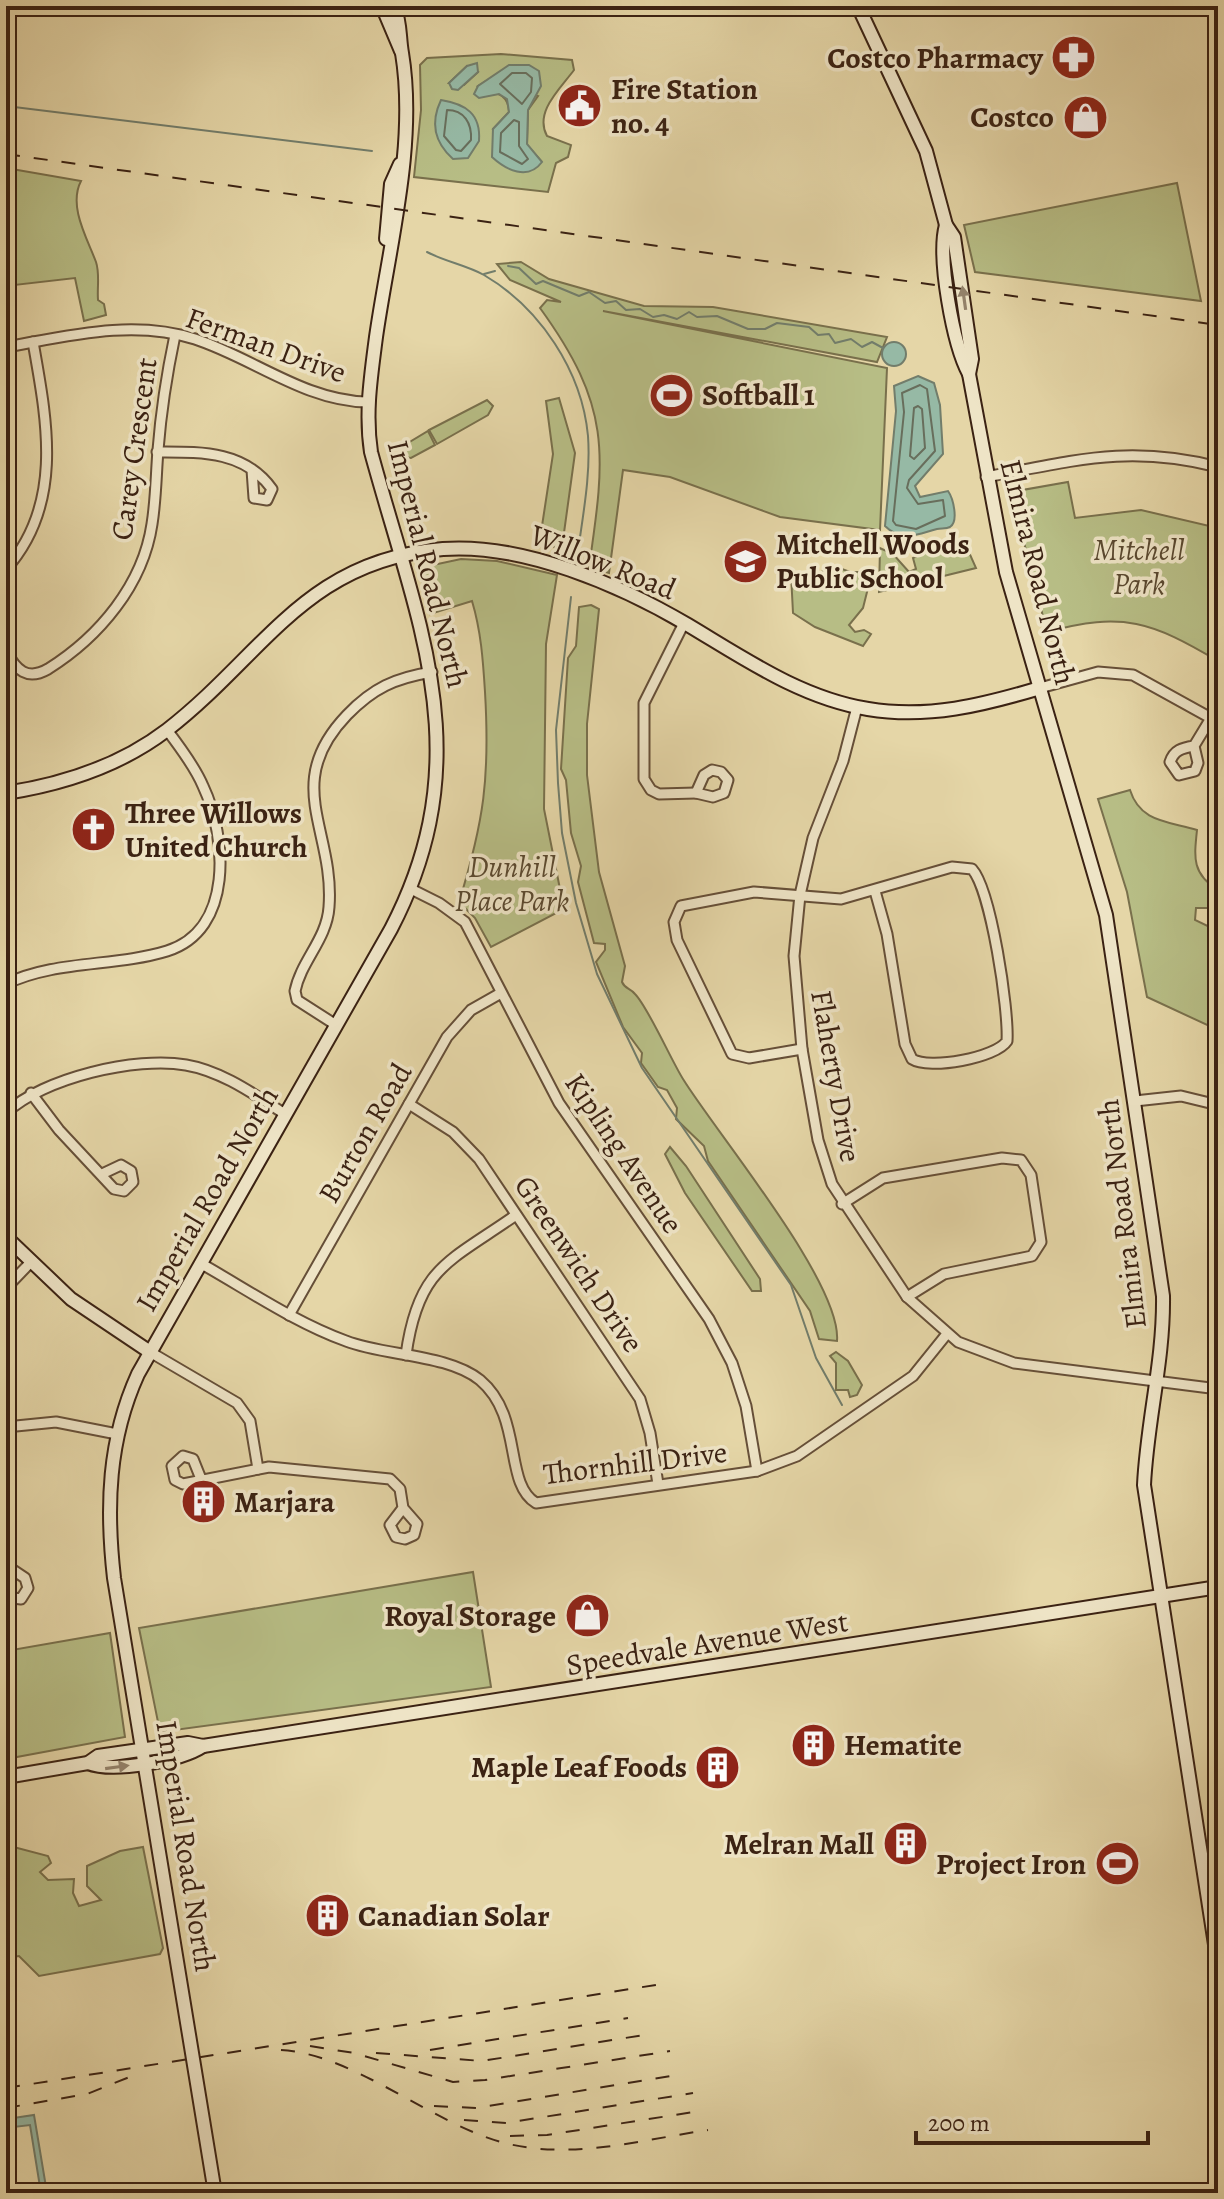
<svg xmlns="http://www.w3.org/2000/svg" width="1224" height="2199" font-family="Alegreya,serif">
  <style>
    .green { fill: #b7bd85; stroke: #79704c; stroke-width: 2; fill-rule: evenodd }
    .water { fill: #96b9a5; stroke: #727d6b; stroke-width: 2 }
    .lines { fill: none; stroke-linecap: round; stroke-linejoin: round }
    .shore { stroke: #686e5c; stroke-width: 2 }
    .stream { stroke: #727d6b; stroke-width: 2 }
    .street-casing { stroke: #664f38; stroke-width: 13 }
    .secondary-casing { stroke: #3b2213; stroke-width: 16 }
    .street { stroke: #eee4c6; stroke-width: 9 }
    .secondary { stroke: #eee4c6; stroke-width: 12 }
    .rail { stroke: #3b2213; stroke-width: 2; stroke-dasharray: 14 14; stroke-linecap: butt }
    .oneway { fill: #94836c }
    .labels { text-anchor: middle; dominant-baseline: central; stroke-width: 7; stroke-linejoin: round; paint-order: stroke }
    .poi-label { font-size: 30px; font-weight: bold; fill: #3b2213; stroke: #eee4c6; text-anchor: start }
    .street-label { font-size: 30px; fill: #3b2213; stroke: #eee4c6 }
    .park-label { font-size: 30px; font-style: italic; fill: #5a4930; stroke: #eee4c6 }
  </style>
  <rect width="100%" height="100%" fill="#e5d6a7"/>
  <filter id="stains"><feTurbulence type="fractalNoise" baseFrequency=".0025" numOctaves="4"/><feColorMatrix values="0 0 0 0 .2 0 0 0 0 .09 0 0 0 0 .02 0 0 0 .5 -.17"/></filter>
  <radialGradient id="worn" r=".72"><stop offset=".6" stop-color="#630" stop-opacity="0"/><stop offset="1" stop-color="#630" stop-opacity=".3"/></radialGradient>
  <g class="green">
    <path d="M 501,54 L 572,60 L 574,70 C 560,89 534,112 547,136 L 571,145 L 568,157 L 556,163 L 548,192 L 414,177 L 421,110 L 420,65 L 427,58 ZM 467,66 L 478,72 L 464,85 L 449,83 ZM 486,81 L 538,96 L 528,110 L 527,145 L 542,162 L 493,129 L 509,112 C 509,93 493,92 478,86 Z"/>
    <path d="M 6,168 L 81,181 C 68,206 87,238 96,262 C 100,274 97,287 98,300 L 104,304 L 106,315 L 84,321 L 75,278 L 6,286 Z"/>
    <polygon points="1177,183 1201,301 975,272 964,225"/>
    <path d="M 521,262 L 549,279 L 644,306 L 713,307 L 887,337 L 877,362 L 603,311 L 887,368 L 880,530 L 780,517 L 670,477 L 623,470 L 609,573 L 589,567 C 606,452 611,406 540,308 L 547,300 L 561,302 L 510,280 L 497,264 Z"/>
    <polygon points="559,398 575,453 563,540 556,548 540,539 553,454 546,401"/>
    <polygon points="487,400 493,406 488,415 437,444 429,430"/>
    <polygon points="428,431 435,445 411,458 404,457 403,446"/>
    <path d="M 1068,482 L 1075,518 L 1141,510 L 1218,528 L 1218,661 C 1152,622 1123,611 1047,632 L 1011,492 Z"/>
    <polygon points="942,543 968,550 976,568 879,592 880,548 893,554 909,572 916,569 913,558"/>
    <path d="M 461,559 L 497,561 L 557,575 L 546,644 L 544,809 L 564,909 L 491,947 L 475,918 L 459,902 C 484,821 490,777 485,692 C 483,660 481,631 472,601 L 430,614 L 419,568 Z"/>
    <polygon points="831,565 850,572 872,572 863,608 849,625 855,632 864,630 871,634 863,646 815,627 793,613 791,574 813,578"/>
    <path d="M 591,605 L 599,609 L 587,724 L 587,775 L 599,872 L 625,966 L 622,982 C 625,989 630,988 635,994 C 648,1007 671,1060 683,1079 C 717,1134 842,1283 837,1341 L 819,1339 L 810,1311 L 708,1161 L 704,1146 L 676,1119 L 677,1108 L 667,1090 L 658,1087 L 641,1063 L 642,1053 L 623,1027 L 596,962 L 605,950 L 605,944 L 594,943 L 578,882 L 581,866 L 571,833 L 566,780 L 561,769 L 568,658 L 576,646 L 579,607 Z"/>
    <path d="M 1130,790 C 1140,822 1167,821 1197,830 C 1194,858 1192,874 1218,890 L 1218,908 L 1196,908 L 1195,920 L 1218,931 L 1218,1030 L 1147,997 L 1127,892 L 1098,799 Z"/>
    <polygon points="670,1147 686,1166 760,1279 761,1291 752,1291 685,1193 665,1154"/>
    <polygon points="836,1352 848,1361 862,1385 857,1395 850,1397 848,1390 836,1390 836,1363 830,1356"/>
    <polygon points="473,1572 491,1687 160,1732 139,1628"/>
    <polygon points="110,1633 125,1737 6,1759 6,1651"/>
    <polygon points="6,1845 48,1856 51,1863 40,1872 48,1880 74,1879 73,1893 79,1906 101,1900 87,1886 87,1866 120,1851 143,1847 163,1948 160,1954 39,1976 19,1956 6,1958"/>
  </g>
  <g class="water">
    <polygon points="477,63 478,72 458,90 452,89 449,83 467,66"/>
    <path d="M 509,65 L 529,65 L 539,71 L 541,86 L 528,110 L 527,144 L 542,162 C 528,181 506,170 492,157 L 493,129 L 509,112 L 507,99 L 499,94 L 479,98 L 474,94 L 478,86 Z"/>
    <path d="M 441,100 C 466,104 481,114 479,141 L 468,158 L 453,159 C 435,143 430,123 441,100 Z"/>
    <circle cx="894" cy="354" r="12"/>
    <path d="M 918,376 L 934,383 L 940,405 L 943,454 L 915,486 L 920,497 L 948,491 C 953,498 959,521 950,527 C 946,529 941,528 937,529 C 918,534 902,543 885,526 L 896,411 L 894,386 Z"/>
    <polygon points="34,2115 47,2193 41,2193 30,2125 14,2127 13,2118"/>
  </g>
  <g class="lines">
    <g class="shore">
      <polygon points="512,73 526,73 532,78 531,92 522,104 500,84"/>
      <path d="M 447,110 C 464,110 472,123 471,140 L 461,151 L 456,150 L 444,136 Z"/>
      <polygon points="514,120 519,122 519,146 528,159 522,164 500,152 501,133"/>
      <polygon points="920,385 927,389 935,451 909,480 907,488 918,504 943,500 945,516 916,529 896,525 893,521 904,412 902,393"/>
      <polygon points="918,406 922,409 925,448 914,459 910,456 914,408"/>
    </g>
    <g class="stream">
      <polyline points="6,106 372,151"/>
      <path d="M 427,252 C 446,262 466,265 484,275 C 540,308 582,371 588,436 C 591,477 582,519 577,559"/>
      <polyline points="508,266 519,268 536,284 543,281 579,296 589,292 605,303 616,301 626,310 640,309 653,317 664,315 677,319 689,312 697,317 717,316 748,329 765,329 777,323 809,327 818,335 829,334 835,343 851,339 862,347 872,342 883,348"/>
      <polyline points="484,274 495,271"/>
      <polyline points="571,597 556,730 558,783 562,833 576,903 597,974 642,1068 791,1285 816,1358 842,1405"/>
    </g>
    <defs>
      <g id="street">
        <path d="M 6,347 C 68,336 133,319 195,339 C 253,358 305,401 367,402"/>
        <path d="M 157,452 C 200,452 244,450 272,489 L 267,500 L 254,498 L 252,470"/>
        <path d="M 986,477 C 1074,461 1128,444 1218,467"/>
        <path d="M 6,569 C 64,504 47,421 33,342"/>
        <polyline points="684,623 644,703 644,779 651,790 659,794 696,793"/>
        <path d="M 6,651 C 16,670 27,681 48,669 C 99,637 143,585 152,524 C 156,499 156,475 158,450 C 161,411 167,373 175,335"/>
        <polyline points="1040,688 1098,672 1133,675 1218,722"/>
        <polyline points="857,707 843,761 813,838 800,895 794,956 802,1049 818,1140 832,1184 907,1297 958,1342 1014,1363 1218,1389"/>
        <path d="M 1194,746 L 1198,763 L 1195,771 L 1179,775 L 1170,762 C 1174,750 1182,748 1194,746 L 1211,718"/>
        <polygon points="712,770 721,772 728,780 724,793 713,797 696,793 704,775"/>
        <polyline points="411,889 439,903 465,922 559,1103 709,1319 732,1363 746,1406 757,1471"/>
        <path d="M 6,984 C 55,960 115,967 167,951 C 234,930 227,837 203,786 C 195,767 180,747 167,730"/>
        <path d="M 336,1025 L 297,1000 L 295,991 C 301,961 327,939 329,907 C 335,830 281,784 347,715 C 373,688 395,678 432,672"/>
        <path d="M 802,1049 L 749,1058 L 732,1054 L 677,940 L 674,922 L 681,906 L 754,892 L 841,899 L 952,867 L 972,869 C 991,890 1009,1010 1007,1041 C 996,1058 929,1070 912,1059 L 905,1044 L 887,934 L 875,891"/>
        <polyline points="31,1093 59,1130 114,1189 124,1191 133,1182 131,1171 121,1165 102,1174"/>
        <polyline points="1135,1101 1181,1096 1218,1105"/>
        <polyline points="409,1104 453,1132 479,1159 640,1399 650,1433 658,1484"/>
        <path d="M 6,1113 C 43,1078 136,1056 186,1065 C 222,1071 255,1095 285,1114"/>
        <polyline points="842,1204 883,1178 1002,1158 1021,1160 1031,1175 1041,1242 1032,1256 944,1274 907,1297"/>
        <path d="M 200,1263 C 248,1290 294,1322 346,1341 C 384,1356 448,1354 480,1380 C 524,1417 503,1483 536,1503 L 757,1471 L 797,1456 L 913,1376 L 946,1335"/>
        <polyline points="6,1288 30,1263"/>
        <polyline points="289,1315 447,1037 471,1010 501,993"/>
        <polyline points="150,1352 237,1403 250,1421 258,1469"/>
        <path d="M 406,1355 C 418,1267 449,1262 516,1215"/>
        <polyline points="6,1427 56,1422 117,1434"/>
        <polyline points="201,1479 193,1459 183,1456 172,1466 175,1480 183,1484 269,1467 390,1479 400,1489 403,1508 417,1524 414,1535 405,1539 396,1537 390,1525 403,1508"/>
        <polyline points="6,1542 10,1568 6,1574"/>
        <polyline points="6,1597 21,1599 28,1588 25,1578 10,1568"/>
        <polyline points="1203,1867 1218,1864"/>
      </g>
      <g id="secondary">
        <polyline points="382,6 401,51"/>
        <polyline points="858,6 926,151 946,225 954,237 972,359 969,374"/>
        <path d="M 946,225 C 937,257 953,344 969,374 L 1006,572 L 1106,915 L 1163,1296 C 1164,1360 1147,1421 1144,1485 L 1218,1964"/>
        <polyline points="386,239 391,184 400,164"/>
        <path d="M 6,793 C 64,784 120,766 167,730 C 264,655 305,560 443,549 C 523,543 620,585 688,625 C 745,659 801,698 868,709 C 928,719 983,705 1040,688"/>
        <polyline points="6,1237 71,1299 150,1352"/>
        <path d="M 88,1763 C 113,1773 180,1761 203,1746"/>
        <polyline points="6,1777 88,1763 98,1756 188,1743 203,1746 1218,1587"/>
        <path d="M 215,2193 L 114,1578 C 106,1507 108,1440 138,1374 L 391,929 C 481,756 418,625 371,452 C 365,413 371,376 376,337 C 389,246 417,144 402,53 C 399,36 401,23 394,6"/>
      </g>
    </defs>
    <use href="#street" class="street-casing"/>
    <use href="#secondary" class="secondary-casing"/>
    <use href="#street" class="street"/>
    <use href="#secondary" class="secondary"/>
    <g class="rail">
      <polyline points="6,154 1218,325"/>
      <polyline points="310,2046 354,2053 453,2082 485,2080 670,2051"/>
      <path d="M 281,2050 C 353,2054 430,2122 501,2142 C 569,2161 640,2140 708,2130"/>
      <polyline points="430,2050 628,2018"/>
      <polyline points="376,2053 482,2061 650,2034"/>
      <polyline points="6,2088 668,1983"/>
      <polyline points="434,2106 476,2108 683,2074"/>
      <polyline points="6,2108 87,2094 137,2074"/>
      <polyline points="464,2120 506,2123 693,2093"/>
      <polyline points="510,2136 547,2135 700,2111"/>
    </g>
  </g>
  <defs><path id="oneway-solid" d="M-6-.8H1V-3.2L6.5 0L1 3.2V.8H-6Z" transform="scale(2)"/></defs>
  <g class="oneway">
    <use href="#oneway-solid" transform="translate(964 298) rotate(-98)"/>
    <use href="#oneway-solid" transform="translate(117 1767) rotate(-8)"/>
  </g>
  <defs>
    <symbol id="pharmacy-disc" viewBox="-11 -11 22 22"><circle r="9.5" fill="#8f2418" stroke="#eee4c6"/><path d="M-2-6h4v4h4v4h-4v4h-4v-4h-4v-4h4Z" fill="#fff"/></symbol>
    <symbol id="civic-disc" viewBox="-11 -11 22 22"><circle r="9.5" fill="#8f2418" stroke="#eee4c6"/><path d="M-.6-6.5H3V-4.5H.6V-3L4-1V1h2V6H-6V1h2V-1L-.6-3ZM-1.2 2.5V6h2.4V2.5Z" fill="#fff"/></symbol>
    <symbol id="shop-disc" viewBox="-11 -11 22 22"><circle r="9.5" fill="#8f2418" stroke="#eee4c6"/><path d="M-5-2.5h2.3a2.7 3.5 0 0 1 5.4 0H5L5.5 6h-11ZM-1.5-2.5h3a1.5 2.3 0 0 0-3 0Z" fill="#fff"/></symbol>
    <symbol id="stadium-disc" viewBox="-11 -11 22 22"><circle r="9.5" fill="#8f2418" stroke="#eee4c6"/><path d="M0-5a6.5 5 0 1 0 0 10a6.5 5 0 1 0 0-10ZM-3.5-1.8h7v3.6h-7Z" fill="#fff"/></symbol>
    <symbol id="school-disc" viewBox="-11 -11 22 22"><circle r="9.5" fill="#8f2418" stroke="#eee4c6"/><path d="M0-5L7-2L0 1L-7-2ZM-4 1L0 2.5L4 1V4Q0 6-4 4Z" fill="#fff"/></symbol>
    <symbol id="church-disc" viewBox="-11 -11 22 22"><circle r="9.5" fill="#8f2418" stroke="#eee4c6"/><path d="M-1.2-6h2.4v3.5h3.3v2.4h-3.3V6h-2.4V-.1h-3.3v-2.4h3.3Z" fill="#fff"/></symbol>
    <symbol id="building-disc" viewBox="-11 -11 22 22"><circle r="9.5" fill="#8f2418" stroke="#eee4c6"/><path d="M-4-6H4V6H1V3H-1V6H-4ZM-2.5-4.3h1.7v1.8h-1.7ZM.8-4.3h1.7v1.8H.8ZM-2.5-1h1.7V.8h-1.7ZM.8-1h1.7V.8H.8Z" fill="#fff"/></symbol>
  </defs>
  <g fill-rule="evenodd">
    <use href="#pharmacy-disc" x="1048" y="32" width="51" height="51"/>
    <use href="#civic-disc" x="554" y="80" width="51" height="51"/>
    <use href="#shop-disc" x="1060" y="92" width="51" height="51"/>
    <use href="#stadium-disc" x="646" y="370" width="51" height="51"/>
    <use href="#school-disc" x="720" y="536" width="51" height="51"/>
    <use href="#church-disc" x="68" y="804" width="51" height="51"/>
    <use href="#building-disc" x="178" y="1476" width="51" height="51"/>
    <use href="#shop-disc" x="562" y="1590" width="51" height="51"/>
    <use href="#building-disc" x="788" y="1720" width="51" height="51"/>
    <use href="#building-disc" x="692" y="1742" width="51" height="51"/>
    <use href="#building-disc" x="880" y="1818" width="51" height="51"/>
    <use href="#stadium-disc" x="1092" y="1838" width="51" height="51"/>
    <use href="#building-disc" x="302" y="1890" width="51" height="51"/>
  </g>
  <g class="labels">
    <g class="poi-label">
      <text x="1043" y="58" text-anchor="end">Costco Pharmacy</text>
      <text x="611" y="89">Fire Station<tspan x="611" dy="34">no. 4</tspan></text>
      <text x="1054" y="117" text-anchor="end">Costco</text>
      <text x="702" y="395">Softball 1</text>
      <text x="776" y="544">Mitchell Woods<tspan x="776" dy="34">Public School</tspan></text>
      <text x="125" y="813">Three Willows<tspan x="125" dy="34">United Church</tspan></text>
      <text x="234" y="1502">Marjara</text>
      <text x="556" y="1616" text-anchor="end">Royal Storage</text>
      <text x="844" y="1745">Hematite</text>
      <text x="687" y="1767" text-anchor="end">Maple Leaf Foods</text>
      <text x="874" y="1844" text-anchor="end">Melran Mall</text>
      <text x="1086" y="1864" text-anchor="end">Project Iron</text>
      <text x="358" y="1916">Canadian Solar</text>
    </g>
    <g class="street-label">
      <text transform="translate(266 345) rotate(20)">Ferman Drive</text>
      <text transform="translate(134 449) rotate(-82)">Carey Crescent</text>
      <text transform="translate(603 562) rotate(22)">Willow Road</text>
      <text transform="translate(428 564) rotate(76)">Imperial Road North</text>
      <text transform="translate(1038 572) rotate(76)">Elmira Road North</text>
      <text transform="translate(836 1076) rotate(80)">Flaherty Drive</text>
      <text transform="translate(365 1133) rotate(-60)">Burton Road</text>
      <text transform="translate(624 1153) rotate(56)">Kipling Avenue</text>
      <text transform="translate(207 1199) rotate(-60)">Imperial Road North</text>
      <text transform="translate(1122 1214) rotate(-97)">Elmira Road North</text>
      <text transform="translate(579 1264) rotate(56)">Greenwich Drive</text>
      <text transform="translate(635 1463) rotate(-7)">Thornhill Drive</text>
      <text transform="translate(707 1643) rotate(-9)">Speedvale Avenue West</text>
      <text transform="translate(186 1846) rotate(81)">Imperial Road North</text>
    </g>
    <g class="park-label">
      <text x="1139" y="550">Mitchell<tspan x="1139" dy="34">Park</tspan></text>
      <text x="512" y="867">Dunhill<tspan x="512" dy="34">Place Park</tspan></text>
    </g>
  </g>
  <rect width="1224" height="2199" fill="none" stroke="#e5d6a7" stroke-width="32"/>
  <rect x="8" y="8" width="1208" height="2183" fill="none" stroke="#3b2213" stroke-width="4"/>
  <rect x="16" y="16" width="1192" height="2167" fill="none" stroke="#3b2213" stroke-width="2"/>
  <path d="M916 2131v12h232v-12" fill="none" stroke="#3b2213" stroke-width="4"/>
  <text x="928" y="2131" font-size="24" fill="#3b2213" stroke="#eee4c6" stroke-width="6" paint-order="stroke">200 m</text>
  <rect width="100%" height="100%" filter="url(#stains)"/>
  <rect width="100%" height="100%" fill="url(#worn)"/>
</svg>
